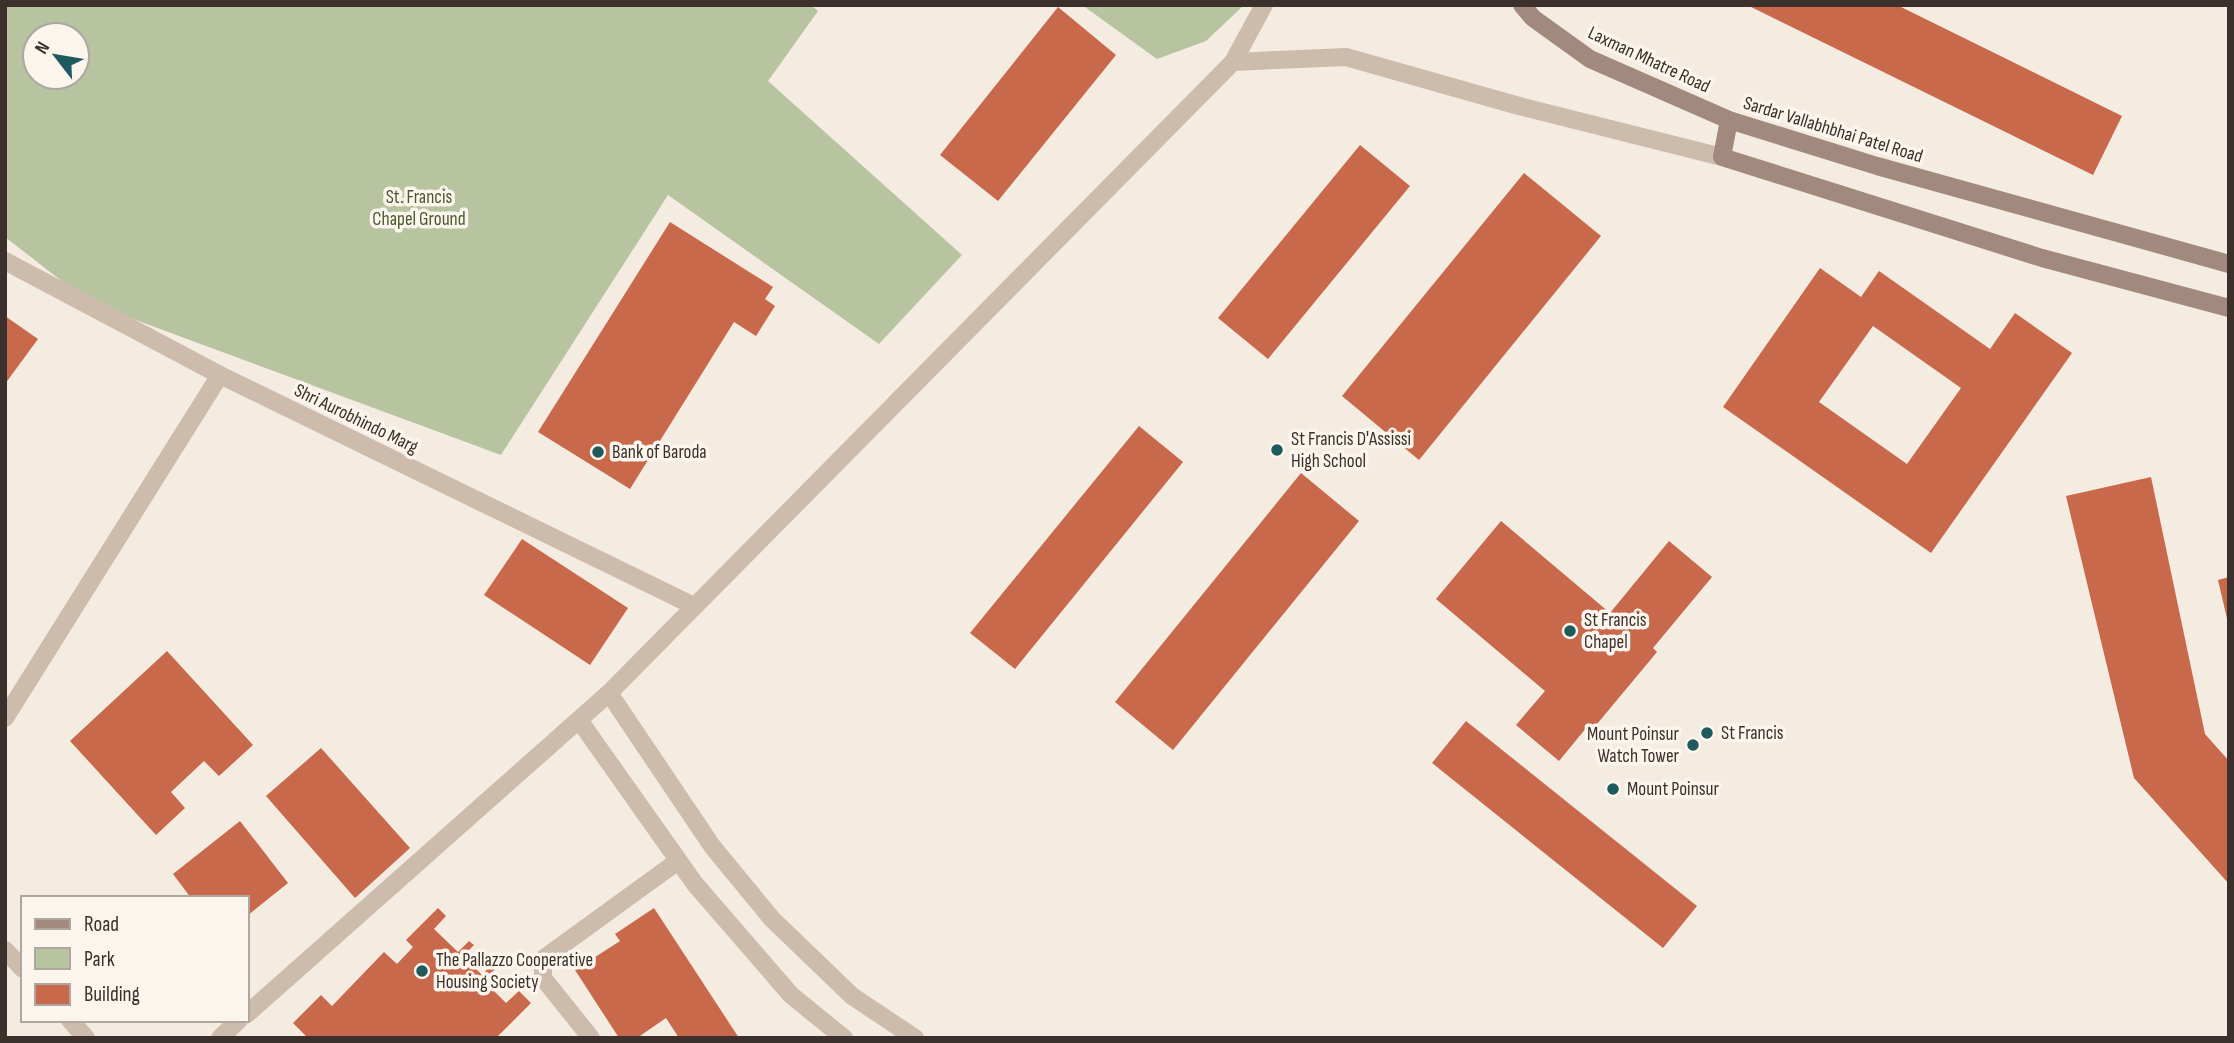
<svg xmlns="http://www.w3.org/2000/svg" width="2234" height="1043" font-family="'Sofia Sans Condensed',sans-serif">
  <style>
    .green { fill: #b8c4a0; fill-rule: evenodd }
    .building { fill: #c8694b; fill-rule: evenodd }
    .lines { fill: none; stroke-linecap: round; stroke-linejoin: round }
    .minor { stroke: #cdbbac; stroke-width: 18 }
    .tertiary { stroke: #cdbbac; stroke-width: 18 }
    .secondary { stroke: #a18a7d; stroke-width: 18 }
    .poi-dot { fill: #1f5a5e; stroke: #fbf5ee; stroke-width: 2.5 }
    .labels { text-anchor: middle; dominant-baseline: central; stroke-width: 7; stroke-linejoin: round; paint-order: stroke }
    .street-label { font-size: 19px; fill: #3b302b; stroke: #fbf5ee }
    .park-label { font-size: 19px; fill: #4a5a2e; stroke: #fbf5ee }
    .poi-label { font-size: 19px; fill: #3b302b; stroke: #fbf5ee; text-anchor: start }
  </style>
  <rect width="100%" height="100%" fill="#f4ebe1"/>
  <g class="green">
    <path d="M 5,5 L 811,5 L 818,11 L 768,81 L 962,255 L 879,344 L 668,195 L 501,455 L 90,303 L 5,237 ZM 35,35 L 77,35 L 77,77 L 35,77 Z"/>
    <polygon points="1082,5 1244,5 1206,41 1157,59"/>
  </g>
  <g class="building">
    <polygon points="1747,5 1897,5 2122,116 2093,175"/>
    <polygon points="1058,7 1116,55 998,201 940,155"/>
    <polygon points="1360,145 1410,186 1268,359 1218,318"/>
    <polygon points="1524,173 1601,236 1419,460 1342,396"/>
    <polygon points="670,222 773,287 765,299 775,306 756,336 734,322 630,489 538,432"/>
    <path d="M 1820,268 L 1861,297 L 1879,271 L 1990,349 L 2015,313 L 2072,353 L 1931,553 L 1723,407 ZM 1873,326 L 1961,388 L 1907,464 L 1819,402 Z"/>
    <polygon points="5,316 38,339 5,384"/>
    <polygon points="1139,426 1183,462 1015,669 970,633"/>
    <polygon points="1301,473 1359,521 1173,750 1115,702"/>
    <polygon points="2151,477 2205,734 2229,761 2229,884 2134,778 2066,496"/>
    <polygon points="1501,521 1610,613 1669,541 1712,577 1653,648 1657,652 1592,730 1587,727 1559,761 1516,725 1545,691 1436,599"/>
    <polygon points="522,539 628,608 590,665 484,595"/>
    <polygon points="2229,577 2229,623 2228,623 2218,580"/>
    <polygon points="167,651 253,745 219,776 204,761 171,792 185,808 156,835 70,741"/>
    <polygon points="1466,721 1697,906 1663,948 1432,763"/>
    <polygon points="321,748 410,848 355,898 266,796"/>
    <polygon points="240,821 288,883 247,916 247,898 191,898 173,874"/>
    <polygon points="438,908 446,916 434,929 458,952 469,941 474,945 463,956 482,975 493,963 497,967 484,981 506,1003 519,991 531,1003 496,1038 308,1038 293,1023 321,995 332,1006 384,952 397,964 413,947 406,940"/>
    <polygon points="654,908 739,1038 679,1038 666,1018 637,1038 619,1038 575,970 620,941 615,934"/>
  </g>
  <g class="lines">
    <g class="minor">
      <polyline points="1233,62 1264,5"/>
      <polyline points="5,261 220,375 694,606"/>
      <polyline points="5,718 220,375"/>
      <polyline points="591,1038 543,978 543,959 678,861"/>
    </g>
    <g class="tertiary">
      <polyline points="609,693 712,846 772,919 852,996 915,1038"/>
      <polyline points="579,720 695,884 791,995 844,1038"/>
      <polyline points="5,950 23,969"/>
      <polyline points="247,1014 609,693 1233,62 1346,57 1519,106 1722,157"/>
      <polyline points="70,1020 86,1038"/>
      <polyline points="220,1038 239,1020"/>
    </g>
    <g class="secondary">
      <polyline points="1522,5 1533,18 1590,59 1729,120 1877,166 2229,264"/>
      <polyline points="1729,120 1722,157 2042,258 2229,308"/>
    </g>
  </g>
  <g class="poi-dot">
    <circle cx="1277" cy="450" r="7"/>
    <circle cx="598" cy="452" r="7"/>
    <circle cx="1570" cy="631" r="7"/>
    <circle cx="1707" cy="733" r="7"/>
    <circle cx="1693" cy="745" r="7"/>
    <circle cx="1613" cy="789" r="7"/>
    <circle cx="422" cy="971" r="7"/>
  </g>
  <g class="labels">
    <g class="street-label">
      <text transform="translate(1649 60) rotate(25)">Laxman Mhatre Road</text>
      <text transform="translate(1833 130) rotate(17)">Sardar Vallabhbhai Patel Road</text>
      <text transform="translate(356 419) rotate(26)">Shri Aurobhindo Marg</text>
    </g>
    <g class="park-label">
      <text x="419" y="197">St. Francis<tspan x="419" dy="22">Chapel Ground</tspan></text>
    </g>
    <g class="poi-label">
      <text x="1291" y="439">St Francis D'Assissi<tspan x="1291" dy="22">High School</tspan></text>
      <text x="612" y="452">Bank of Baroda</text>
      <text x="1584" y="620">St Francis<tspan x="1584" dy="22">Chapel</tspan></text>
      <text x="1721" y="733">St Francis</text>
      <text x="1679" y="734" text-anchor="end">Mount Poinsur<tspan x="1679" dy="22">Watch Tower</tspan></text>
      <text x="1627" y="789">Mount Poinsur</text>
      <text x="436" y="960">The Pallazzo Cooperative<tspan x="436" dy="22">Housing Society</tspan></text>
    </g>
  </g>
  <rect width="2234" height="1043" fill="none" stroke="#3b302b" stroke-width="14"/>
  <rect x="21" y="896" width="228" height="126" fill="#fbf5ee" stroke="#aea6a0" stroke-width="2"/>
  <rect x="35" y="919" width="35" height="10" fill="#a18a7d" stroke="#aea6a0" stroke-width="2"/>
  <text x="84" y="931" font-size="21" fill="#3b302b">Road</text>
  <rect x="35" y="948" width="35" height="21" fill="#b8c4a0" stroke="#aea6a0" stroke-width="2"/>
  <text x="84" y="966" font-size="21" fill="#3b302b">Park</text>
  <rect x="35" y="984" width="35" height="21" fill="#c8694b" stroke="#aea6a0" stroke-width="2"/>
  <text x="84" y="1001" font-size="21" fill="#3b302b">Building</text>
  <g transform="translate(56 56) rotate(301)"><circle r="33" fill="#fbf5ee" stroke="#aea6a0" stroke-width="2"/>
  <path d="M0-5L12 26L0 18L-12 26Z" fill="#1f5a5e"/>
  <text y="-10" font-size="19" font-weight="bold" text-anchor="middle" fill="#3b302b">N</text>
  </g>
</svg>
